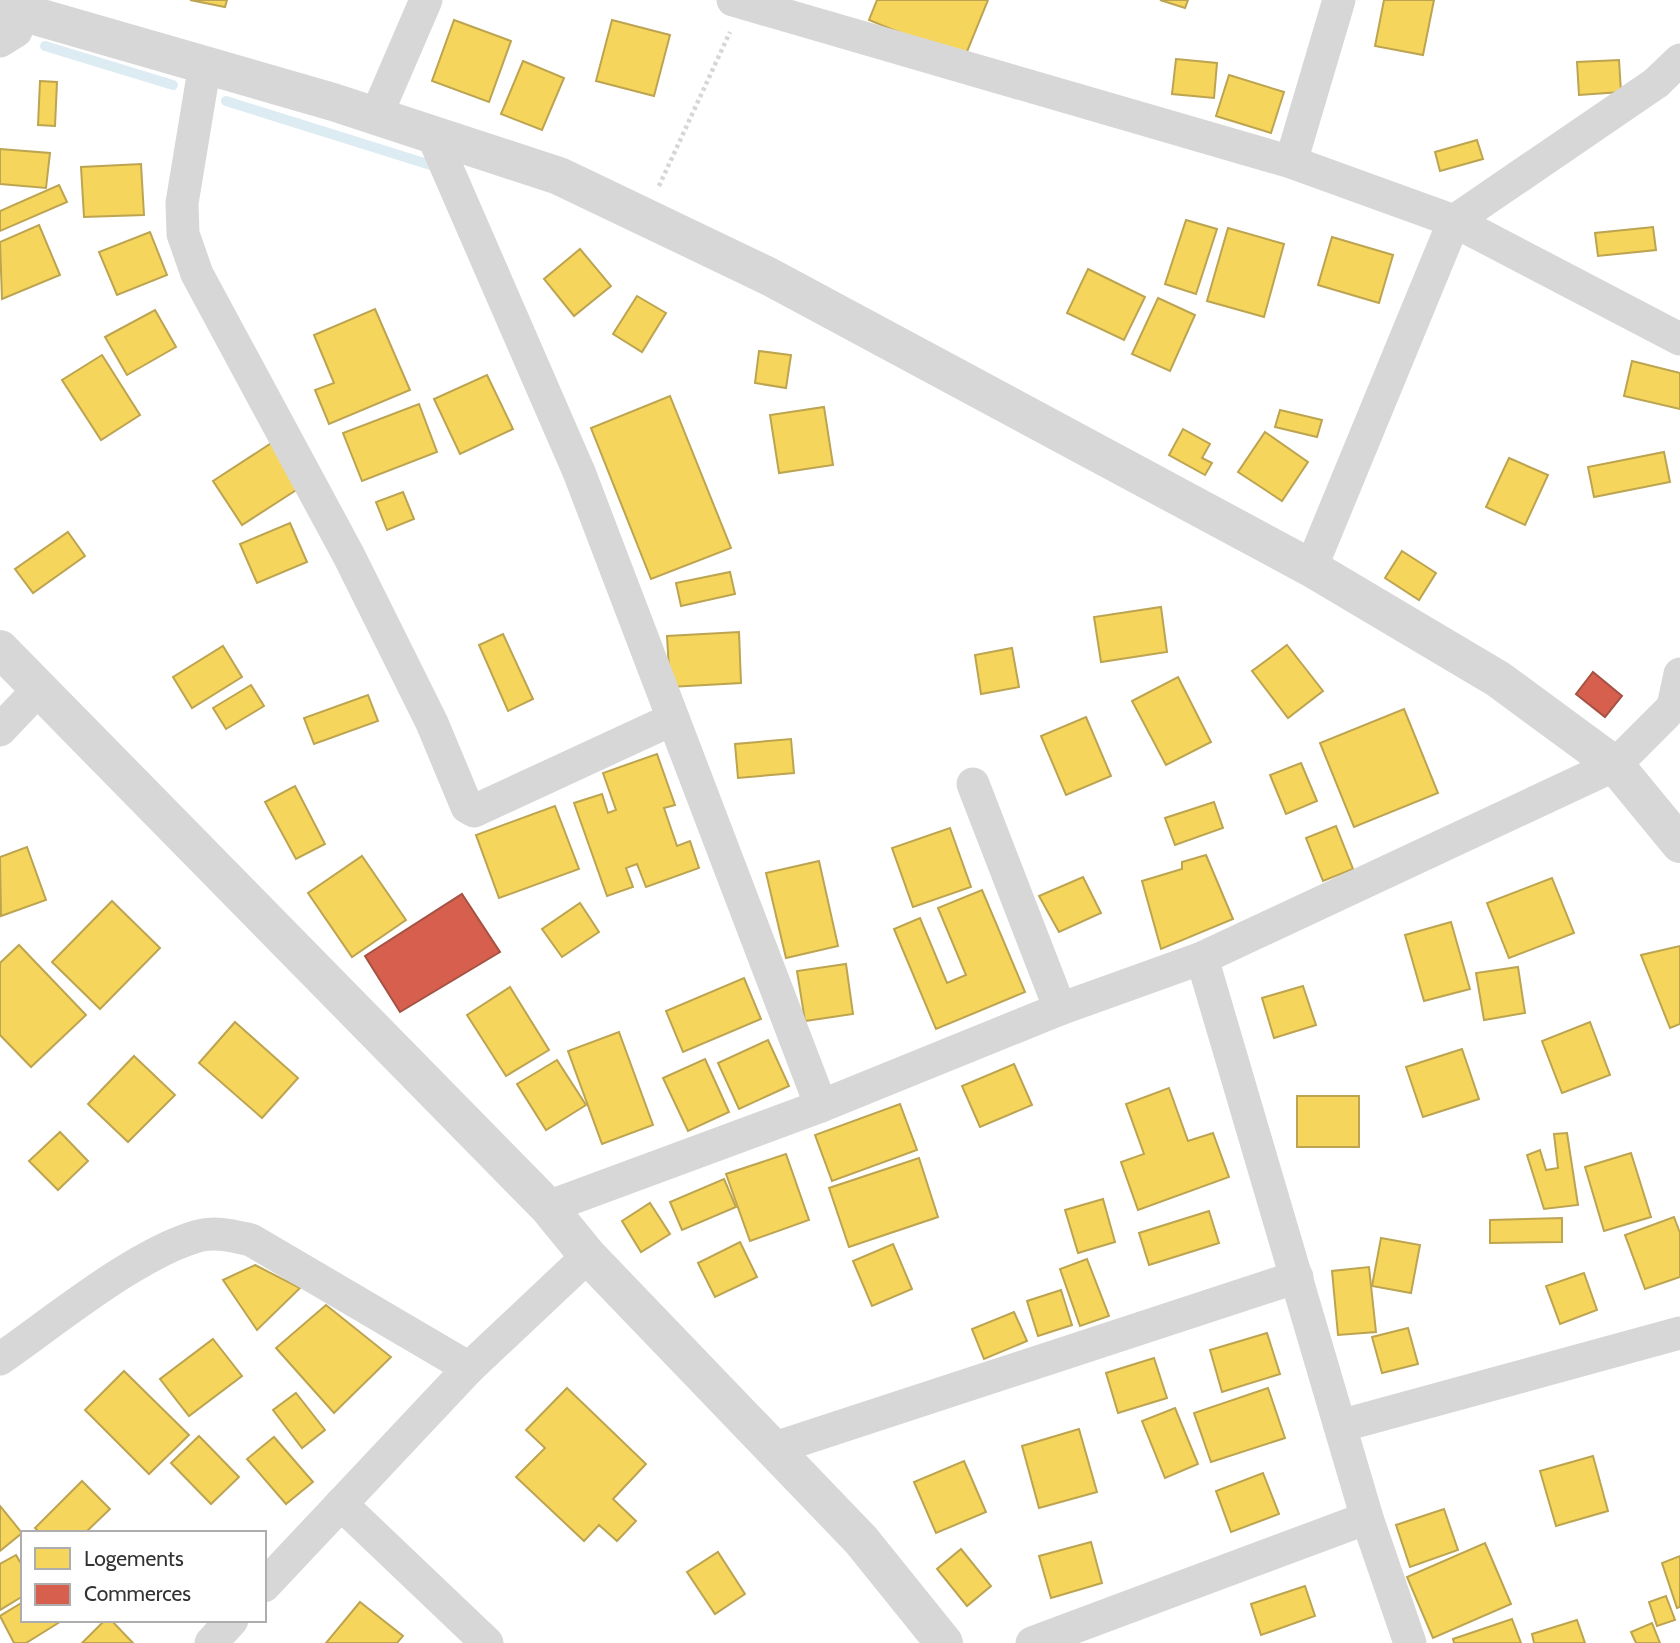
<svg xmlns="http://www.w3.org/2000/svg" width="1680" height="1643" font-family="Cabin,sans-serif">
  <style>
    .homes { fill: #f6d55c; stroke: #bca450; stroke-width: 2 }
    .shops { fill: #d6604d; stroke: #a55245; stroke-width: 2 }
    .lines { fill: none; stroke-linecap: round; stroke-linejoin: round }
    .stream { stroke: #ddebf3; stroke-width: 10 }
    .path { stroke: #d6d6d6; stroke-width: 4.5; stroke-dasharray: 3.5 3.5; stroke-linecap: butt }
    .minor { stroke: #d7d7d7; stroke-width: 33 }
    .tertiary { stroke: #d7d7d7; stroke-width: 38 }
  </style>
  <rect width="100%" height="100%" fill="#fff"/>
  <g class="homes">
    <polygon points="190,0 227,0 225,7"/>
    <polygon points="877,0 988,0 964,59 869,20"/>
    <polygon points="1160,0 1188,0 1185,8"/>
    <polygon points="1384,0 1434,0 1423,55 1375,46"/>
    <polygon points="454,20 511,41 489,102 432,81"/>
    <polygon points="612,20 670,35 654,96 596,81"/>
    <polygon points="1176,59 1217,63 1214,98 1172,94"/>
    <polygon points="1619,60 1621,92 1579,95 1577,62"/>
    <polygon points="523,61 564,78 542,130 501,114"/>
    <polygon points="1229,75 1284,92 1271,133 1216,116"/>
    <polygon points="40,81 57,82 55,126 38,125"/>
    <polygon points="1477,140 1483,159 1440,171 1435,152"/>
    <polygon points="0,149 50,153 46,188 0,184"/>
    <polygon points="141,164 144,215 84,217 81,167"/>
    <polygon points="59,185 67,202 0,231 0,211"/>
    <polygon points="1186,220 1217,229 1196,294 1165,284"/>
    <polygon points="39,225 60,275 2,299 0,242"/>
    <polygon points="1653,227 1656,250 1598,256 1595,233"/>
    <polygon points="1228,228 1284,244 1264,317 1207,301"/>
    <polygon points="150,232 167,275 117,295 99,252"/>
    <polygon points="1332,237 1393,255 1379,303 1318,285"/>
    <polygon points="580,249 611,286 574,316 544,279"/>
    <polygon points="1088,269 1145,297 1124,340 1067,313"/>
    <polygon points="637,296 666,313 642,352 613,334"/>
    <polygon points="1158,298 1195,315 1170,371 1132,354"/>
    <polygon points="375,309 410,390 329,424 315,390 334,383 314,335"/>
    <polygon points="155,310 176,347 127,375 105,337"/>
    <polygon points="759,351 791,355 786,388 755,383"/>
    <polygon points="102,355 140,415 101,440 62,380"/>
    <polygon points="1632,361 1680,373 1680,409 1624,396"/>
    <polygon points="487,375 513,429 460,454 434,399"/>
    <polygon points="670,396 731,548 651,579 591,428"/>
    <polygon points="419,404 437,452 362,481 343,433"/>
    <polygon points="824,407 833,465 779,473 770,415"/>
    <polygon points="1280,410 1322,420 1317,437 1275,427"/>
    <polygon points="1183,429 1210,444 1202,458 1212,463 1205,475 1169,455"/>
    <polygon points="1265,432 1308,462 1282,501 1238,472"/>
    <polygon points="273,442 301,487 242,525 213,481"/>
    <polygon points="1664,452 1670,482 1594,497 1588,467"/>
    <polygon points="1509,458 1548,475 1525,525 1486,507"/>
    <polygon points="403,492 414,519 387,530 376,502"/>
    <polygon points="290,523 307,562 257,583 240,544"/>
    <polygon points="68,532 85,556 33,593 15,569"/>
    <polygon points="1402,551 1436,573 1419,600 1385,578"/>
    <polygon points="730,572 735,594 681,606 676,583"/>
    <polygon points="1161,607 1167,652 1101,662 1094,617"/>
    <polygon points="739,632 741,683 670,687 667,636"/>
    <polygon points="503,634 533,699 508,711 479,645"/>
    <polygon points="1287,645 1323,691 1288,718 1252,671"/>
    <polygon points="223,646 242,677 192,708 173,677"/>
    <polygon points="1012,648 1019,687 981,694 975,655"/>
    <polygon points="1178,677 1211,742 1166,765 1132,701"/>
    <polygon points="251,685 264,706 226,729 213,708"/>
    <polygon points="368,695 378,721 314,744 304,718"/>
    <polygon points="1404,709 1438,793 1354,827 1320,743"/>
    <polygon points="1086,717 1111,776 1066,795 1041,736"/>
    <polygon points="791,739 794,773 738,778 735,744"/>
    <polygon points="657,754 675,805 664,808 677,846 690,841 699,868 646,887 637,864 626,868 633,887 607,896 574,803 602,794 608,813 616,810 603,773"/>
    <polygon points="1301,763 1317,801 1286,814 1270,775"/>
    <polygon points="295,786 325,844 296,859 265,802"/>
    <polygon points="1214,802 1223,828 1175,845 1165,818"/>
    <polygon points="555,806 579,869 499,898 476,835"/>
    <polygon points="1336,826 1353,869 1323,881 1306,838"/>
    <polygon points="950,828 971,887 913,907 892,848"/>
    <polygon points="27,847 46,900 1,916 0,857"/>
    <polygon points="1206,855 1233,919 1161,949 1142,881 1182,869 1182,862"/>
    <polygon points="362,856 406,920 352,957 308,893"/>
    <polygon points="819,861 838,946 786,958 766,873"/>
    <polygon points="1083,877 1101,913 1059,932 1039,896"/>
    <polygon points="1552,878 1574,933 1509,958 1487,903"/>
    <polygon points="982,890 1025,992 936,1029 894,929 920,918 947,983 966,975 938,908"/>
    <polygon points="112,901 160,948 100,1009 52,962"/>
    <polygon points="580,903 599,932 562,957 542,929"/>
    <polygon points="1451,922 1470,989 1424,1001 1405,935"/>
    <polygon points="19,945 86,1015 31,1067 0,1035 0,963"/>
    <polygon points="1680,946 1680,1024 1670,1028 1641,955"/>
    <polygon points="846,964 853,1014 805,1021 797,971"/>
    <polygon points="1518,967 1525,1013 1484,1020 1476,973"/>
    <polygon points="744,978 761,1019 683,1052 666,1011"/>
    <polygon points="1303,986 1316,1025 1274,1038 1262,998"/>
    <polygon points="510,987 549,1050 506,1076 467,1015"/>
    <polygon points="235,1022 298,1078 262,1118 199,1063"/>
    <polygon points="1590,1022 1610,1075 1562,1093 1542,1041"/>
    <polygon points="619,1032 653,1125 602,1144 568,1051"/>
    <polygon points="768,1040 789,1086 739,1109 718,1063"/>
    <polygon points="1462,1049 1479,1099 1423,1117 1406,1067"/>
    <polygon points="134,1056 175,1095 128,1142 88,1104"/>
    <polygon points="705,1059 729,1112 688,1131 663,1078"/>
    <polygon points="557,1060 586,1105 546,1130 517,1084"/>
    <polygon points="1014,1064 1032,1105 980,1127 962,1086"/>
    <polygon points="1169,1088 1188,1141 1213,1133 1229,1177 1138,1210 1121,1162 1144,1154 1126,1104"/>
    <rect x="1297" y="1096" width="62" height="51"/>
    <polygon points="900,1104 917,1150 832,1181 815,1135"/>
    <polygon points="60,1132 88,1161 58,1190 29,1161"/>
    <polygon points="1567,1133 1578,1205 1544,1209 1527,1155 1540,1150 1546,1170 1558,1168 1554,1134"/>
    <polygon points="1631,1153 1651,1217 1604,1231 1585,1167"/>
    <polygon points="786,1154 809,1220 750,1241 726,1174"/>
    <polygon points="919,1158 938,1217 849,1247 829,1188"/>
    <polygon points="724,1179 736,1207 682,1230 670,1202"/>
    <polygon points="1103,1199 1115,1242 1078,1253 1065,1210"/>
    <polygon points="650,1203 670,1234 641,1252 622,1221"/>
    <polygon points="1209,1211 1219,1243 1149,1265 1139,1233"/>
    <polygon points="1674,1217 1680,1233 1680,1277 1645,1289 1625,1235"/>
    <polygon points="1562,1218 1562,1242 1490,1243 1490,1220"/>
    <polygon points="1381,1238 1420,1245 1411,1293 1372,1286"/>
    <polygon points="740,1242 757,1277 715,1297 698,1263"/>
    <polygon points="893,1244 912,1289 872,1306 853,1261"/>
    <polygon points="1087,1259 1109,1316 1080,1326 1060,1269"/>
    <polygon points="255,1265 300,1288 257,1330 223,1280"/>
    <polygon points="1369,1267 1376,1332 1338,1335 1332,1271"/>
    <polygon points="1584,1273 1597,1310 1560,1324 1546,1286"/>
    <polygon points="1061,1290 1072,1325 1038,1336 1027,1301"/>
    <polygon points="326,1305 391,1357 334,1413 276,1348"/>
    <polygon points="1014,1312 1027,1341 984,1359 972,1329"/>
    <polygon points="1408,1328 1418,1364 1382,1373 1372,1337"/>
    <polygon points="1267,1333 1280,1374 1222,1392 1210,1350"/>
    <polygon points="213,1339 242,1376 189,1416 160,1379"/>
    <polygon points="1154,1358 1167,1398 1118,1413 1106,1373"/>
    <polygon points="124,1371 189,1435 149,1474 85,1410"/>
    <polygon points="567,1388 646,1464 613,1499 636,1521 617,1541 599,1525 584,1541 516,1477 545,1448 526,1430"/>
    <polygon points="1268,1388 1285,1438 1211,1462 1194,1413"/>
    <polygon points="296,1393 325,1430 302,1448 273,1410"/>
    <polygon points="1175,1408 1198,1464 1165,1478 1142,1421"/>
    <polygon points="1079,1429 1097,1492 1039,1508 1022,1446"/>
    <polygon points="199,1436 239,1477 211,1504 171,1463"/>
    <polygon points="274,1437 313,1482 286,1504 247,1459"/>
    <polygon points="1593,1456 1608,1511 1556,1526 1540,1471"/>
    <polygon points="964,1461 986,1512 936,1533 914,1482"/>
    <polygon points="1263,1473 1279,1514 1231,1532 1216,1491"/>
    <polygon points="82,1481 110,1509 85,1533 40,1533 35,1528"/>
    <polygon points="0,1506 22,1533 0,1551"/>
    <polygon points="1444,1509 1458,1550 1410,1567 1396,1525"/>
    <polygon points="1091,1542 1102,1583 1051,1598 1039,1556"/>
    <polygon points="1485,1543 1511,1604 1433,1638 1407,1577"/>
    <polygon points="961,1549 991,1586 967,1606 937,1569"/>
    <polygon points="718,1552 745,1594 715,1614 687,1572"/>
    <polygon points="16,1555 23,1567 23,1596 0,1610 0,1564"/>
    <polygon points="1680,1556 1680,1607 1677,1608 1662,1563"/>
    <polygon points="1305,1586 1315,1616 1261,1635 1251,1604"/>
    <polygon points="1666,1596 1675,1620 1657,1626 1649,1602"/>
    <polygon points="23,1602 23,1620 63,1620 26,1643 14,1643 0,1616"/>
    <polygon points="360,1602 403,1636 397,1643 326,1643"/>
    <polygon points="1512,1619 1521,1643 1454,1643 1453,1639"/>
    <polygon points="105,1620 111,1620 133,1643 82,1643"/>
    <polygon points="1577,1620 1585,1643 1534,1643 1532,1634"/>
    <polygon points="1652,1623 1660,1643 1636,1643 1631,1632"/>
  </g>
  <g class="shops">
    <polygon points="1593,672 1622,696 1605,717 1576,694"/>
    <polygon points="462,894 500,952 400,1012 365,956"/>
  </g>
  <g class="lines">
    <g class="stream">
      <polyline points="45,46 173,85"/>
      <polyline points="226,101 437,167"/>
    </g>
    <polyline class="path" points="659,186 730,32"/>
    <g class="minor">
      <polyline points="733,0 1291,162 1339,0"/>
      <polyline points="0,41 16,31 21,12"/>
      <polyline points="205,64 182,203 183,234 197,274 349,556 432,723 467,807 474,811 673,719"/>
      <polyline points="376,116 426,0"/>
      <polyline points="433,136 579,472 821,1106"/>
      <polyline points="1291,162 1454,221 1680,339"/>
      <polyline points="1311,568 1454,221 1656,83 1680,60"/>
      <polyline points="1673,707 1680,674"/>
      <polyline points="0,730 39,689"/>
      <polyline points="973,784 1060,1009"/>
      <polyline points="1202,958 1367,1518 1410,1643"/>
      <polyline points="548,1207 821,1106 1060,1009 1202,958 1615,765 1673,707 1680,706"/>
      <path d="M 0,1359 C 55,1321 135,1254 198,1236 C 216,1231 233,1236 251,1240 L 469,1368"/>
      <polyline points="1340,1426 1680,1333"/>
      <polyline points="775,1448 1297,1277"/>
      <polyline points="341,1504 487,1643"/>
      <polyline points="264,1586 469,1368 588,1256"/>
      <polyline points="211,1643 232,1620"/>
      <polyline points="1032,1643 1367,1518"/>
    </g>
    <g class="tertiary">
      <polyline points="0,6 333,102 559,176 768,276 1311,568 1498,679 1615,765 1680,844"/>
      <polyline points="0,649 548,1207 588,1256 861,1540 944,1643"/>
    </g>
  </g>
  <rect x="21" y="1531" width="245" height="91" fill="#ffffff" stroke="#adadad" stroke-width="2"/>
  <rect x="35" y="1548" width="35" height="21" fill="#f6d55c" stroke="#adadad" stroke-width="2"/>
  <text x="84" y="1566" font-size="21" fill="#333333">Logements</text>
  <rect x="35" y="1584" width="35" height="21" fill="#d6604d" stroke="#adadad" stroke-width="2"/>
  <text x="84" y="1601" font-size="21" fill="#333333">Commerces</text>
</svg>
